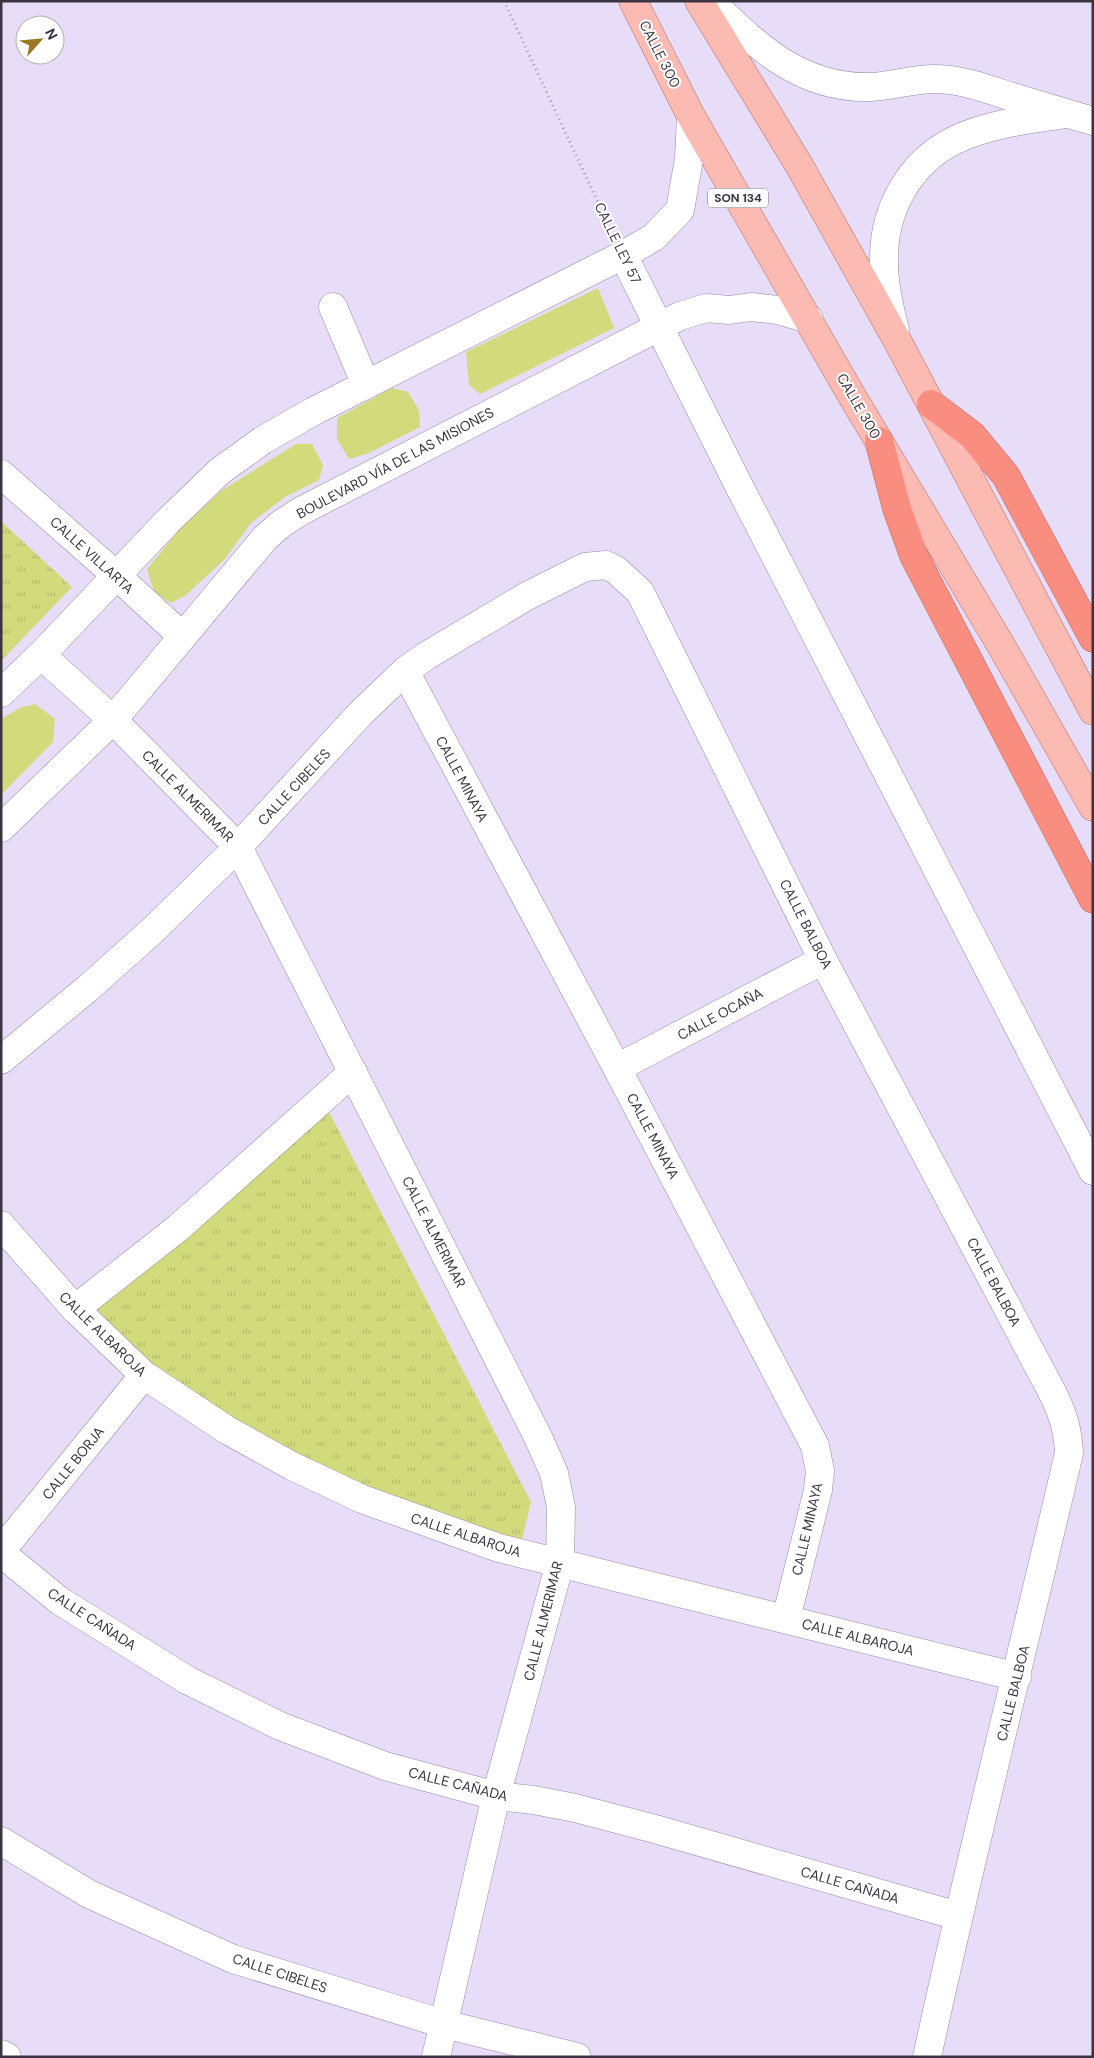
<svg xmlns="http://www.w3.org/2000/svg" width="1094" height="2058" font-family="'DM Sans',sans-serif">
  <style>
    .grass { fill: #d2db7c }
    .park { fill: url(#park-tufts) }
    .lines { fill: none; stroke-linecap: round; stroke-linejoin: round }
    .minor-casing { stroke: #948aa4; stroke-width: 29 }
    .major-casing { stroke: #b66e69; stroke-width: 29 }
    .highway-casing { stroke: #b66e69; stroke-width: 29 }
    .path { stroke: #a199ae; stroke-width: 3; stroke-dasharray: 1 4; stroke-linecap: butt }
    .minor { stroke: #fff; stroke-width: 28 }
    .major { stroke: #fbbbb2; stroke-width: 28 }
    .highway { stroke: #f98d7f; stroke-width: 28 }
    .labels { text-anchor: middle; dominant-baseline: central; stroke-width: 4; stroke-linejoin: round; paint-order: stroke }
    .shield { fill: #fff; stroke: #747179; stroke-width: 1 }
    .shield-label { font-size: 12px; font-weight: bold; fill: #39343f }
    .street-label { font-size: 14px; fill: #39343f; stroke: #fff }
  </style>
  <defs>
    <pattern id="park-tufts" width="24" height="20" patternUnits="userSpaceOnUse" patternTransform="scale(1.25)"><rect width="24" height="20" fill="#d2db7c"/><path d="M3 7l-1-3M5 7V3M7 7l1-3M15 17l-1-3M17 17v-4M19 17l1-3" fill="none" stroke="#b5bd6c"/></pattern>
  </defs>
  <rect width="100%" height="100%" fill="#e8ddf9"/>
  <g class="grass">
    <polygon points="598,288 614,328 480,394 469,385 466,352"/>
    <polygon points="392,388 408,392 419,410 420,427 369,453 349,459 337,439 337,418"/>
    <polygon points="296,444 312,444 323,465 319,480 285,497 251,523 225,559 185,596 171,603 154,592 147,569 180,529 221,491"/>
    <polygon points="35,704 55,719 53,742 1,795 1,719 20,708"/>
  </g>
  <g class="park">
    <polygon points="1,521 72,587 1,661"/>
    <polygon points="327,1108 531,1502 520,1548 376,1497 162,1378 89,1308 130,1281 199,1227 268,1161"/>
  </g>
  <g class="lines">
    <defs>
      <g id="minor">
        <path d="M 711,1 C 755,46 802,89 870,87 C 891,86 914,79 934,79 C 960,79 985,88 1009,96 C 1037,104 1064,113 1093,121"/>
        <polyline points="623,255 737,482 1093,1171"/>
        <polyline points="333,307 366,385"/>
        <path d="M 895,330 C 889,306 883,281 884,255 C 885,208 910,163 953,141 C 985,125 1024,120 1060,115"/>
        <polyline points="1,474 117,576 182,636"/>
        <polyline points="41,655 113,720 238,847 538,1437 554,1473 561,1507 560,1563 496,1796 436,2057"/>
        <polyline points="405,671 617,1068 815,1446 820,1471 818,1490 786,1619"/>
        <polyline points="1,693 41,655 169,520 220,471 263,440 314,411 623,255 654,237 680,210 689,159 691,116"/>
        <polyline points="1,828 113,720 265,538 281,524 301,511 680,316 706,308 729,310 751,307 778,310 809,319"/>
        <path d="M 1,1060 L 87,989 L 152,931 L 238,847 L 360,714 L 405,671 L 426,656 L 527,596 L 585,567 L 606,565 L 616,570 L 640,592 L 823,960 L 1051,1390 C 1062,1411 1068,1429 1069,1453 C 1022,1654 971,1855 927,2057"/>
        <polyline points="617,1068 823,960"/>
        <polyline points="1,1225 75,1309 144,1375 227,1430 292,1466 362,1499 499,1548 1017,1677"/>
        <polyline points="75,1309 178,1228 353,1072"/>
        <polyline points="1,1551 144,1375"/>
        <polyline points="1,1553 60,1601 187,1680 280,1726 385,1766 496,1796 534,1800 575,1808 655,1829 958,1916"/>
        <polyline points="1,1841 89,1894 233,1959 444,2024 577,2057"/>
        <polyline points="1,2054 7,2057"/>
      </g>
      <g id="major">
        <polyline points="633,1 691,116 849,391 1002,647 1093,807"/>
        <polyline points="699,1 799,165 898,342 1093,711"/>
      </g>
      <g id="highway">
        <polyline points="931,404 972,435 1006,476 1093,638"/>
        <polyline points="879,441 897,509 914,556 1093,899"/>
      </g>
    </defs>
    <use href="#minor" class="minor-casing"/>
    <use href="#major" class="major-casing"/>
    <use href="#highway" class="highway-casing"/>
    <polyline class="path" points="504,1 610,228"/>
    <use href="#minor" class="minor"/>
    <use href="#major" class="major"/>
    <use href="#highway" class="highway"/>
  </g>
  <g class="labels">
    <rect class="shield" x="708" y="188.5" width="60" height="19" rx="4"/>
    <g class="shield-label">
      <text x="738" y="198">SON 134</text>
    </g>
    <g class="street-label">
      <text transform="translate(660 54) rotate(63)">CALLE 300</text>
      <text transform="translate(618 243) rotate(64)">CALLE LEY 57</text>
      <text transform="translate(859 406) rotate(60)">CALLE 300</text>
      <text transform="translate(395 463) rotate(-28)">BOULEVARD VÍA DE LAS MISIONES</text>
      <text transform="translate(92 555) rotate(42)">CALLE VILLARTA</text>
      <text transform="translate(462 779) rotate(62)">CALLE MINAYA</text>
      <text transform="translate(294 787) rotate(-47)">CALLE CIBELES</text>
      <text transform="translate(188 796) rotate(45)">CALLE ALMERIMAR</text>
      <text transform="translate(806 924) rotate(63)">CALLE BALBOA</text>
      <text transform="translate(720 1014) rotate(-28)">CALLE OCAÑA</text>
      <text transform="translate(653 1136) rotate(62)">CALLE MINAYA</text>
      <text transform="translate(434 1232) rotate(63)">CALLE ALMERIMAR</text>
      <text transform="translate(994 1282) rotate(62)">CALLE BALBOA</text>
      <text transform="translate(103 1334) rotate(44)">CALLE ALBAROJA</text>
      <text transform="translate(73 1463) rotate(-51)">CALLE BORJA</text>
      <text transform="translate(807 1529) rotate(-77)">CALLE MINAYA</text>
      <text transform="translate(466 1535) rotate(18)">CALLE ALBAROJA</text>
      <text transform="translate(92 1619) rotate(33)">CALLE CAÑADA</text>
      <text transform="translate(543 1621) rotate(-76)">CALLE ALMERIMAR</text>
      <text transform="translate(858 1637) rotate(14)">CALLE ALBAROJA</text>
      <text transform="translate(1013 1693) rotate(-76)">CALLE BALBOA</text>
      <text transform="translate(458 1784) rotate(14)">CALLE CAÑADA</text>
      <text transform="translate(850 1885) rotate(16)">CALLE CAÑADA</text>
      <text transform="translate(280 1973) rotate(18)">CALLE CIBELES</text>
    </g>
  </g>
  <rect width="1094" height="2058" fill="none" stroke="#39343f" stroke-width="5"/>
  <g transform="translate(40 40) rotate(63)"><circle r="24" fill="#ffffff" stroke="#b0aeb2"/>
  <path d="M0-4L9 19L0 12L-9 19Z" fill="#9b7823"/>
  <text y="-8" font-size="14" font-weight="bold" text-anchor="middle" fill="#39343f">N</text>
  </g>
</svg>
